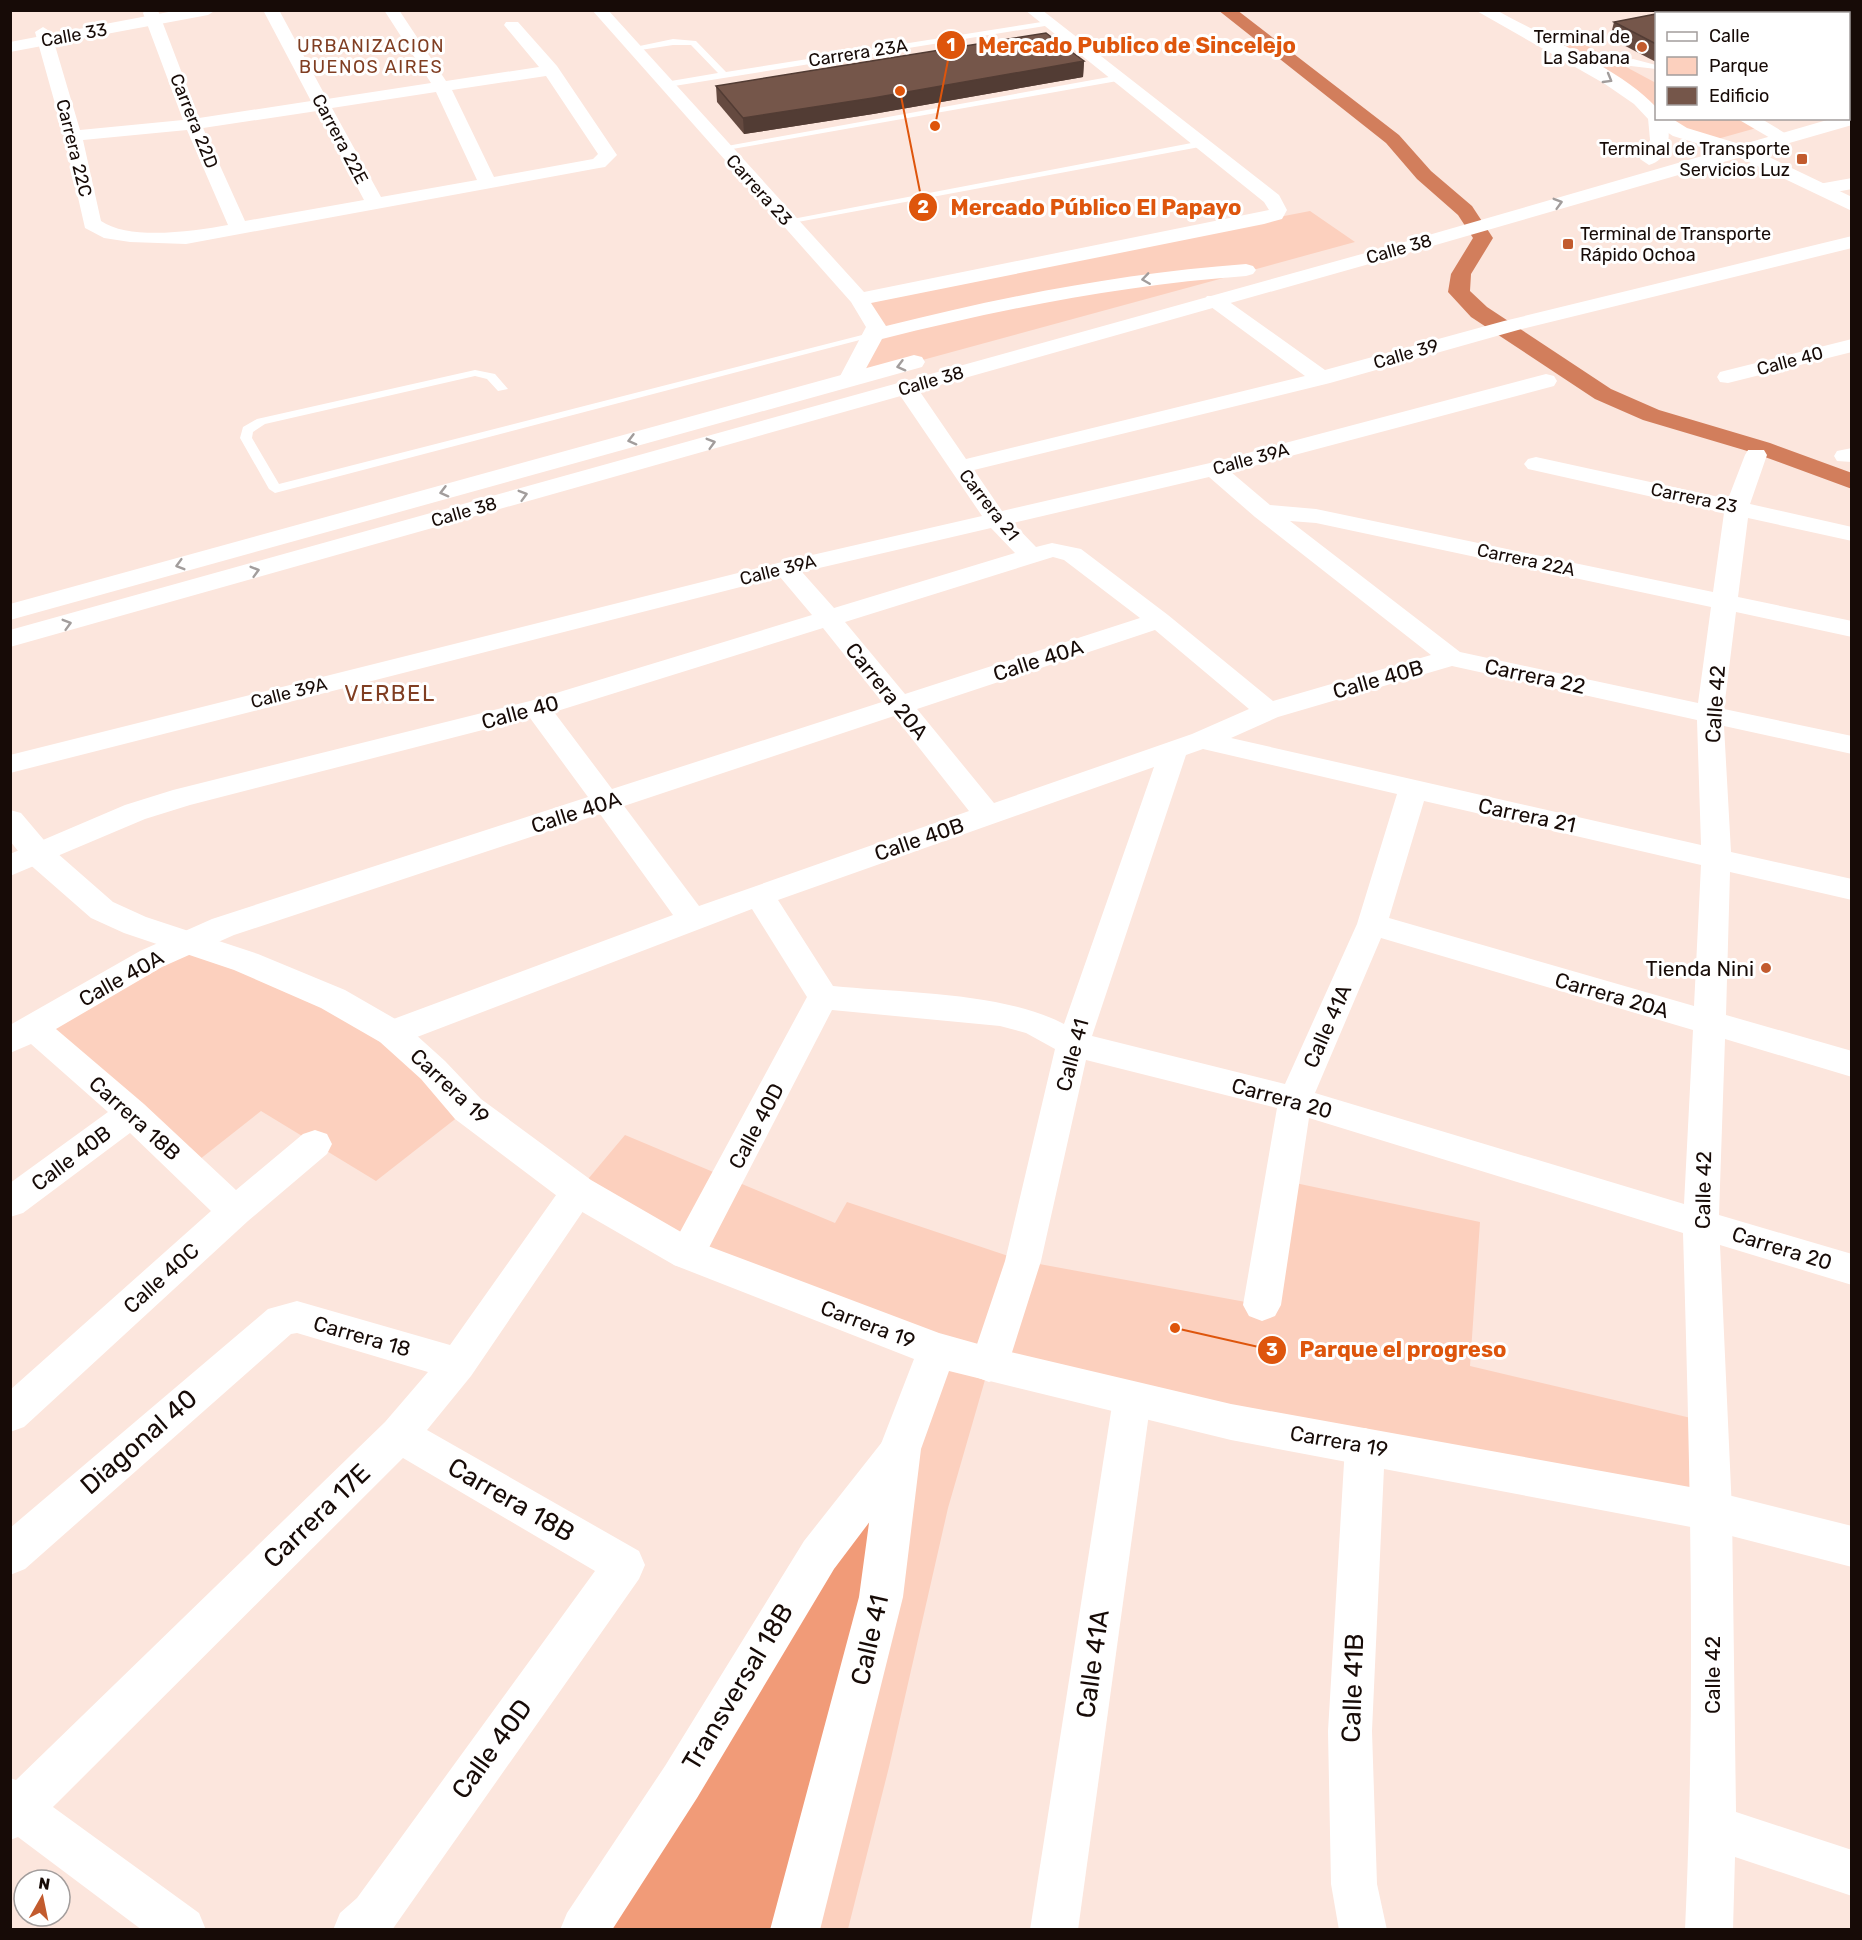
<svg xmlns="http://www.w3.org/2000/svg" width="1862" height="1940" font-family="Rubik,sans-serif">
  <style>
    .green { fill: #fcd0be }
    .forest { fill: #f19b78 }
    .lines { fill: none; stroke-linecap: round; stroke-linejoin: round }
    .canal { fill: #d27e5c; fill-rule: evenodd }
    .lane { fill: #fff; fill-rule: evenodd }
    .street { fill: #fff; fill-rule: evenodd }
    .secondary { fill: #fff; fill-rule: evenodd }
    .highway { fill: #fff; fill-rule: evenodd }
    .wall { fill: #654a40 }
    .shaded-wall { fill: #523c34 }
    .building { fill: #75564a; stroke: #523c34; stroke-width: 1.5 }
    .oneway { stroke: #a29d9c }
    .poi-dot { fill: #c25b2e; stroke: #fff; stroke-width: 2 }
    .labels { text-anchor: middle; dominant-baseline: central; stroke-width: 6; stroke-linejoin: round; paint-order: stroke }
    .far-street-label { font-size: 18px; fill: #170b07; stroke: #fff }
    .far-poi-label { font-size: 18px; fill: #170b07; stroke: #fff; text-anchor: end }
    .far-neighbourhood-label { font-size: 18px; letter-spacing: 1.5px; fill: #803e22; stroke: #fff }
    .street-label { font-size: 21px; fill: #170b07; stroke: #fff }
    .poi-label { font-size: 21px; fill: #170b07; stroke: #fff; text-anchor: end }
    .neighbourhood-label { font-size: 22px; letter-spacing: 1.5px; fill: #803e22; stroke: #fff }
    .near-street-label { font-size: 26px; fill: #170b07; stroke: #fff }
    .leader { fill: none; stroke: #de550c; stroke-width: 2 }
    .callout-dot { fill: #de550c; stroke: #fff; stroke-width: 2 }
    .mark-label { font-size: 18px; text-anchor: middle; font-weight: bold; fill: #fff }
    .callout-label { font-size: 22px; text-anchor: middle; font-weight: bold; fill: #de550c; stroke: #fff; stroke-width: 6; stroke-linejoin: round; paint-order: stroke }
  </style>
  <rect width="100%" height="100%" fill="#fce6dd"/>
  <g class="green">
    <polygon points="1576,40 1656,83 1656,117 1640,100 1546,46"/>
    <polygon points="1659,119 1740,119 1760,127 1703,143"/>
    <polygon points="1310,211 1355,242 849,380 874,336 859,299"/>
    <polygon points="185,943 333,999 468,1109 376,1181 261,1111 190,1167 33,1028"/>
    <polygon points="625,1135 835,1223 847,1202 1023,1261 1262,1305 1281,1180 1480,1222 1470,1366 1708,1422 1712,1511 989,1366 948,1508 889,1767 848,1929 795,1929 937,1350 578,1191"/>
  </g>
  <polygon class="forest" points="900,1449 795,1929 584,1930"/>
  <g class="lines">
    <polygon class="canal" points="1218,10 1237,10 1399,135 1431,171 1472,206 1493,238 1471,274 1470,291 1487,307 1611,389 1659,410 1770,443 1852,473 1852,489 1754,453 1643,420 1595,399 1471,317 1448,292 1451,274 1473,238 1458,215 1417,179 1386,143"/>
    <g class="lane">
      <polygon points="1775,10 1781,10 1784,14 1775,14"/>
      <polygon points="1048,21 1051,25 668,87 664,84 665,82 718,73 691,45 673,45 634,51 630,48 673,39 696,41 726,72"/>
      <rect x="1848" y="43" width="4" height="5"/>
      <polygon points="1633,59 1656,65 1656,69 1614,64"/>
      <polygon points="1120,75 1123,76 1123,80 721,151 716,148"/>
      <polygon points="1848,82 1852,83 1852,90 1848,89"/>
      <polygon points="1202,141 1205,142 1205,146 787,224 782,221"/>
      <polygon points="870,333 879,335 275,493 269,489 240,438 243,427 257,419 475,370 495,374 508,389 498,391 487,379 475,376 265,424 253,432 252,438 279,484"/>
    </g>
    <g class="street">
      <path d="M 145,10 L 157,10 L 159,13 L 199,118 L 311,101 L 263,10 L 279,10 L 327,99 L 431,83 L 384,10 L 399,10 L 446,81 L 539,67 L 504,25 L 506,22 L 518,22 L 557,66 L 617,155 L 605,167 L 599,168 L 186,244 L 130,242 L 104,238 L 85,228 L 64,136 L 35,32 L 43,27 L 51,32 L 80,130 L 183,120 L 143,13 ZM 546,76 L 598,154 L 593,159 L 494,177 L 452,90 ZM 436,92 L 477,180 L 381,197 L 332,108 ZM 317,111 L 364,200 L 245,221 L 203,128 ZM 187,130 L 228,225 C 194,231 130,241 101,221 L 83,140 Z"/>
      <path d="M 592,10 L 608,10 L 864,292 L 1269,210 L 1264,202 L 1025,10 L 1042,10 L 1279,195 L 1287,210 L 1282,219 L 1264,224 L 871,303 L 886,326 C 1005,296 1124,273 1246,264 L 1253,266 L 1256,270 L 1253,274 L 1246,276 C 1122,285 1002,309 882,339 L 857,385 L 841,385 L 838,380 L 866,327 L 851,302 Z"/>
      <polygon points="1852,178 1852,189 1820,195 1811,189 1813,185"/>
      <path d="M 1852,236 L 1852,248 L 1518,330 L 1330,383 L 974,470 L 1002,511 L 1210,463 L 1546,374 L 1554,376 L 1557,381 L 1554,386 L 1231,472 L 1270,505 L 1316,509 L 1713,592 L 1724,513 L 1528,469 L 1524,464 L 1528,459 L 1536,457 L 1728,499 L 1745,455 L 1748,450 L 1764,450 L 1767,455 L 1750,504 L 1852,527 L 1852,541 L 1748,518 L 1738,597 L 1852,621 L 1852,637 L 1736,612 L 1724,709 L 1852,736 L 1852,754 L 1724,726 L 1731,852 L 1852,879 L 1852,900 L 1730,872 L 1726,1015 L 1852,1051 L 1852,1077 L 1725,1039 L 1719,1215 L 1852,1254 L 1852,1285 L 1720,1245 L 1732,1511 L 1736,1812 L 1852,1850 L 1852,1896 L 1735,1857 L 1733,1930 L 1685,1930 C 1696,1697 1690,1465 1683,1233 L 1309,1118 L 1281,1305 L 1275,1316 L 1262,1321 L 1249,1316 L 1243,1305 L 1277,1108 L 1086,1060 L 1041,1261 L 1008,1365 L 1002,1377 L 989,1382 L 976,1377 L 970,1365 L 1005,1261 L 1055,1049 L 1026,1033 L 1000,1026 L 832,1010 L 700,1265 L 687,1269 L 674,1265 L 669,1254 L 674,1243 L 807,997 L 752,909 L 404,1042 L 392,1045 L 380,1042 L 376,1033 L 380,1024 L 673,915 L 600,814 L 234,935 L 162,967 L 56,1029 L 144,1104 L 236,1190 L 303,1134 L 315,1130 L 327,1134 L 332,1144 L 327,1154 L 248,1221 L 24,1427 L 10,1432 L 10,1390 L 211,1211 L 130,1133 L 23,1213 L 10,1217 L 10,1183 L 108,1112 L 31,1044 L 10,1053 L 10,1025 L 140,951 L 212,919 L 588,797 L 530,718 L 190,805 L 145,819 L 10,876 L 10,854 L 125,805 L 173,790 L 530,701 L 812,615 L 780,577 L 10,773 L 10,755 L 786,561 L 982,516 L 895,388 L 898,383 L 914,383 L 966,459 L 1305,376 L 1207,304 L 1204,300 L 1207,296 L 1221,296 L 1325,370 L 1504,321 ZM 1209,477 L 1255,517 L 1431,655 L 1273,701 L 1168,615 L 1081,549 L 1052,543 L 1036,547 L 1013,523 ZM 1290,521 L 1316,523 L 1711,607 L 1698,703 L 1460,652 ZM 991,528 L 1015,553 L 834,608 L 802,572 ZM 1053,557 L 1064,560 L 1140,618 L 905,694 L 845,622 ZM 823,628 L 882,702 L 612,789 L 554,712 ZM 1155,630 L 1249,709 L 1192,734 L 994,803 L 917,709 ZM 1452,666 L 1697,720 L 1701,845 L 1231,738 L 1278,717 ZM 894,716 L 969,811 L 699,906 L 624,806 ZM 1203,749 L 1397,794 L 1357,924 L 1285,1084 L 1092,1036 L 1186,755 ZM 1154,767 L 1064,1024 C 1003,992 902,993 833,986 L 778,900 ZM 1424,801 L 1701,865 L 1694,1006 L 1389,918 ZM 1381,938 L 1693,1030 L 1684,1204 L 1315,1093 Z"/>
      <polygon points="1852,339 1852,352 1728,383 1720,382 1717,377 1720,372"/>
      <polygon points="1852,448 1852,462 1837,461 1834,456 1837,451"/>
      <polygon points="578,1177 590,1181 596,1191 590,1201 471,1376 427,1430 639,1551 645,1565 639,1579 392,1930 333,1930 340,1913 357,1898 595,1571 403,1458 53,1807 199,1913 206,1930 142,1930 18,1837 10,1840 10,1778 16,1780 385,1422 428,1372 297,1333 291,1334 25,1569 10,1575 10,1528 268,1309 297,1301 450,1345 566,1181"/>
      <polygon points="1132,1382 1146,1387 1151,1399 1078,1930 1030,1930 1113,1399 1118,1387"/>
      <polygon points="1365,1428 1379,1433 1385,1446 1372,1731 1377,1884 1387,1930 1339,1930 1331,1884 1328,1731 1345,1446 1351,1433"/>
      <polygon points="900,1432 914,1437 920,1450 914,1463 834,1569 697,1798 612,1930 560,1930 567,1913 665,1766 804,1541 886,1437"/>
    </g>
    <g class="secondary">
      <polygon points="179,10 216,10 208,15 10,52 10,42"/>
      <path d="M 1475,10 L 1496,10 C 1543,36 1621,69 1656,107 L 1656,118 L 1671,118 L 1687,128 L 1746,146 L 1852,197 L 1852,211 L 1732,154 L 1673,136 L 1650,121 L 1634,104 L 1605,84 Z"/>
      <polygon points="1736,118 1760,118 1793,138 1784,144 1777,142"/>
      <polygon points="10,810 21,813 49,846 113,902 146,917 258,954 345,990 404,1024 445,1061 481,1099 591,1180 700,1243 772,1270 939,1333 989,1347 1231,1404 1712,1491 1852,1526 1852,1567 1712,1531 1231,1440 949,1371 921,1449 903,1597 820,1930 770,1930 859,1597 879,1449 914,1359 674,1265 565,1202 455,1119 421,1079 380,1042 321,1008 234,970 124,933 91,918 27,862 10,841"/>
    </g>
    <g class="highway">
      <path d="M 1656,113 L 1656,118 L 1666,118 C 1672,135 1669,160 1649,165 L 1640,159 L 1650,140 L 1648,118 Z"/>
      <polygon points="1848,114 1852,114 1852,125 1401,255 10,647 10,630 1387,247 1834,118 1848,118"/>
      <polygon points="914,355 922,357 925,362 922,367 10,620 10,604"/>
    </g>
  </g>
  <g class="wall">
    <polygon points="1656,14 1656,62 1610,38 1614,22"/>
    <polygon points="1084,61 1083,77 873,114 744,134 717,102 716,86"/>
  </g>
  <polygon class="shaded-wall" points="1084,61 1083,77 873,114 744,134 743,118"/>
  <g class="building">
    <polygon points="1677,11 1682,14 1661,14"/>
    <polygon points="1656,14 1656,44 1614,22"/>
    <polygon points="1046,33 1084,61 873,98 743,118 716,86"/>
  </g>
  <defs><path id="oneway-chevron" d="M-2-3.5L2.5 0L-2 3.5" fill="none" stroke-width="1.6" stroke-linecap="round" stroke-linejoin="round" transform="scale(1.5)"/></defs>
  <g class="oneway">
    <use href="#oneway-chevron" transform="translate(1608 79) rotate(30)"/>
    <use href="#oneway-chevron" transform="translate(1558 203) rotate(-16)"/>
    <use href="#oneway-chevron" transform="translate(1146 279) rotate(172)"/>
    <use href="#oneway-chevron" transform="translate(901 366) rotate(165)"/>
    <use href="#oneway-chevron" transform="translate(632 440) rotate(165)"/>
    <use href="#oneway-chevron" transform="translate(711 443) rotate(-16)"/>
    <use href="#oneway-chevron" transform="translate(444 492) rotate(165)"/>
    <use href="#oneway-chevron" transform="translate(523 495) rotate(-16)"/>
    <use href="#oneway-chevron" transform="translate(180 565) rotate(164)"/>
    <use href="#oneway-chevron" transform="translate(255 571) rotate(-16)"/>
    <use href="#oneway-chevron" transform="translate(67 624) rotate(-16)"/>
  </g>
  <g class="poi-dot">
    <circle cx="1642" cy="47" r="6"/>
    <rect x="1796" y="153" width="12" height="12" rx="3"/>
    <rect x="1562" y="238" width="12" height="12" rx="3"/>
    <circle cx="1766" cy="968" r="6"/>
  </g>
  <g class="labels">
    <g class="far-street-label">
      <text transform="translate(74 35) rotate(-10)">Calle 33</text>
      <text transform="translate(858 53) rotate(-9)">Carrera 23A</text>
      <text transform="translate(194 121) rotate(68)">Carrera 22D</text>
      <text transform="translate(340 139) rotate(62)">Carrera 22E</text>
      <text transform="translate(74 148) rotate(76)">Carrera 22C</text>
      <text transform="translate(759 190) rotate(48)">Carrera 23</text>
      <text transform="translate(1399 249) rotate(-16)">Calle 38</text>
      <text transform="translate(1406 354) rotate(-16)">Calle 39</text>
      <text transform="translate(1790 361) rotate(-15)">Calle 40</text>
      <text transform="translate(931 381) rotate(-16)">Calle 38</text>
      <text transform="translate(1251 459) rotate(-15)">Calle 39A</text>
      <text transform="translate(1694 498) rotate(12)">Carrera 23</text>
      <text transform="translate(989 505) rotate(52)">Carrera 21</text>
      <text transform="translate(464 512) rotate(-16)">Calle 38</text>
      <text transform="translate(1526 560) rotate(12)">Carrera 22A</text>
      <text transform="translate(778 570) rotate(-14)">Calle 39A</text>
      <text transform="translate(289 693) rotate(-14)">Calle 39A</text>
    </g>
    <g class="far-poi-label">
      <text x="1630" y="37">Terminal de<tspan x="1630" dy="21">La Sabana</tspan></text>
      <text x="1790" y="149">Terminal de Transporte<tspan x="1790" dy="21">Servicios Luz</tspan></text>
      <text x="1580" y="234" text-anchor="start">Terminal de Transporte<tspan x="1580" dy="21">Rápido Ochoa</tspan></text>
    </g>
    <g class="far-neighbourhood-label">
      <text x="371" y="46">URBANIZACION<tspan x="371" dy="21">BUENOS AIRES</tspan></text>
    </g>
    <g class="street-label">
      <text transform="translate(1038 660) rotate(-18)">Calle 40A</text>
      <text transform="translate(1535 676) rotate(12)">Carrera 22</text>
      <text transform="translate(1378 679) rotate(-16)">Calle 40B</text>
      <text transform="translate(887 691) rotate(51)">Carrera 20A</text>
      <text transform="translate(1715 704) rotate(-86)">Calle 42</text>
      <text transform="translate(520 712) rotate(-15)">Calle 40</text>
      <text transform="translate(576 812) rotate(-18)">Calle 40A</text>
      <text transform="translate(1527 815) rotate(12)">Carrera 21</text>
      <text transform="translate(919 839) rotate(-19)">Calle 40B</text>
      <text transform="translate(121 978) rotate(-29)">Calle 40A</text>
      <text transform="translate(1612 995) rotate(16)">Carrera 20A</text>
      <text transform="translate(1327 1026) rotate(-66)">Calle 41A</text>
      <text transform="translate(1072 1055) rotate(-75)">Calle 41</text>
      <text transform="translate(450 1086) rotate(43)">Carrera 19</text>
      <text transform="translate(1282 1098) rotate(15)">Carrera 20</text>
      <text transform="translate(135 1118) rotate(42)">Carrera 18B</text>
      <text transform="translate(756 1126) rotate(-62)">Calle 40D</text>
      <text transform="translate(71 1158) rotate(-37)">Calle 40B</text>
      <text transform="translate(1703 1190) rotate(-89)">Calle 42</text>
      <text transform="translate(1782 1248) rotate(17)">Carrera 20</text>
      <text transform="translate(161 1278) rotate(-42)">Calle 40C</text>
      <text transform="translate(868 1324) rotate(21)">Carrera 19</text>
      <text transform="translate(362 1336) rotate(16)">Carrera 18</text>
      <text transform="translate(1339 1441) rotate(10)">Carrera 19</text>
      <text transform="translate(1712 1675) rotate(-90)">Calle 42</text>
    </g>
    <g class="poi-label">
      <text x="1754" y="968">Tienda Nini</text>
    </g>
    <g class="neighbourhood-label">
      <text x="390" y="693">VERBEL</text>
    </g>
    <g class="near-street-label">
      <text transform="translate(139 1442) rotate(-41)">Diagonal 40</text>
      <text transform="translate(511 1500) rotate(30)">Carrera 18B</text>
      <text transform="translate(317 1516) rotate(-44)">Carrera 17E</text>
      <text transform="translate(870 1640) rotate(-77)">Calle 41</text>
      <text transform="translate(1093 1664) rotate(-82)">Calle 41A</text>
      <text transform="translate(738 1687) rotate(-59)">Transversal 18B</text>
      <text transform="translate(1353 1688) rotate(-88)">Calle 41B</text>
      <text transform="translate(492 1749) rotate(-54)">Calle 40D</text>
    </g>
  </g>
  <path class="leader" d="M935 126L951 45M900 91L923 207M1175 1328L1272 1350"/>
  <g class="callout-dot">
    <circle cx="935" cy="126" r="6"/>
    <circle cx="900" cy="91" r="6"/>
    <circle cx="1175" cy="1328" r="6"/>
    <circle cx="951" cy="45" r="15"/>
    <circle cx="923" cy="207" r="15"/>
    <circle cx="1272" cy="1350" r="15"/>
  </g>
  <g class="mark-label">
    <text x="951" y="51">1</text>
    <text x="923" y="213">2</text>
    <text x="1272" y="1356">3</text>
  </g>
  <g class="callout-label">
    <text x="1137" y="53">Mercado Publico de Sincelejo</text>
    <text x="1096" y="215">Mercado Público El Papayo</text>
    <text x="1403" y="1357">Parque el progreso</text>
  </g>
  <rect width="1862" height="1940" fill="none" stroke="#170b07" stroke-width="24"/>
  <rect x="1655" y="12" width="195" height="108" fill="#ffffff" stroke="#a29d9c" stroke-width="1.5"/>
  <rect x="1667" y="32" width="30" height="9" fill="#ffffff" stroke="#a29d9c" stroke-width="1.5"/>
  <text x="1709" y="42" font-size="18" fill="#170b07">Calle</text>
  <rect x="1667" y="57" width="30" height="18" fill="#fcd0be" stroke="#a29d9c" stroke-width="1.5"/>
  <text x="1709" y="72" font-size="18" fill="#170b07">Parque</text>
  <rect x="1667" y="87" width="30" height="18" fill="#75564a" stroke="#a29d9c" stroke-width="1.5"/>
  <text x="1709" y="102" font-size="18" fill="#170b07">Edificio</text>
  <g transform="translate(42 1898) rotate(9)"><circle r="28" fill="#ffffff" stroke="#a29d9c" stroke-width="1.5"/>
  <path d="M0-4.5L10 22L0 15L-10 22Z" fill="#c25b2e"/>
  <text y="-9" font-size="16" font-weight="bold" text-anchor="middle" fill="#170b07">N</text>
  </g>
</svg>
